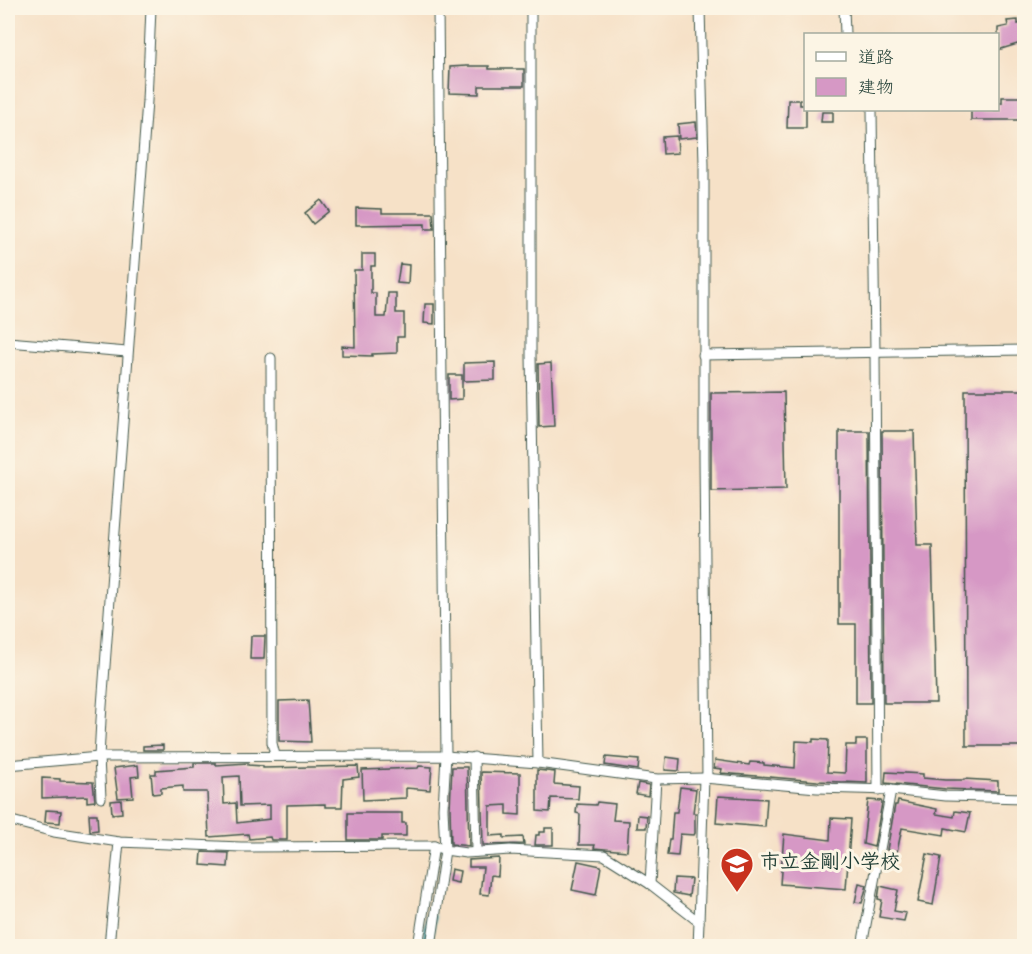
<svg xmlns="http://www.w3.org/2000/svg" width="1032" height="954" font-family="Dekko,'Klee One',sans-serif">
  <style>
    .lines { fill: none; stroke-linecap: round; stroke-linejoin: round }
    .canal { stroke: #3eadbb; stroke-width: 10 }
    .building { fill: #d698c5; fill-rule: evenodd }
    .minor-casing { stroke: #3f564a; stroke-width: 11 }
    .minor { stroke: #fff; stroke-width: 9 }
    .labels { text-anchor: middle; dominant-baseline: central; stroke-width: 6; stroke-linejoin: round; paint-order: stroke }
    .poi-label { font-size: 20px; font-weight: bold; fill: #1f3d34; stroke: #fcf5e5; text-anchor: start }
  </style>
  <rect width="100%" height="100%" fill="#fcf5e5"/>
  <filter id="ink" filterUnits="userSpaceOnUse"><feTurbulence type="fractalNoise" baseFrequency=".0167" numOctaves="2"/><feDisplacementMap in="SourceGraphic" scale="12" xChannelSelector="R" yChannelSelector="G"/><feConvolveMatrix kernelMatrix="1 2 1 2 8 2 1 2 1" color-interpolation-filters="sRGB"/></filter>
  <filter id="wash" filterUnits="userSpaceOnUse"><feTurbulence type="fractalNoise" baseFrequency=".008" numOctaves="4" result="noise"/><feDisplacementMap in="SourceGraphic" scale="24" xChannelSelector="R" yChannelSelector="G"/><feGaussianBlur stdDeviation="1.35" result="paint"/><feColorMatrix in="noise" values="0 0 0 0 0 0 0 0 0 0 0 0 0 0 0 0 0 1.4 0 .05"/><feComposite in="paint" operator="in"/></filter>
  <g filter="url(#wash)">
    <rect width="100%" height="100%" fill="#f6e1c7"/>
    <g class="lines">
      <polyline class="canal" points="426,946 431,918"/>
    </g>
    <g id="blocks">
      <g class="building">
        <polygon points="1018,20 1018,24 1024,23 1024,42 998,50 998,28 1008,26 1007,21"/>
        <polygon points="467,66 489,66 489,69 524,69 524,86 479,86 479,94 449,93 450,67"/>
        <polygon points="1002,97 1024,97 1024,120 971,120 971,110 998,110 998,103 1002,103"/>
        <polygon points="788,100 800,100 800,105 806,105 806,128 787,128"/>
        <polygon points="822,112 833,112 833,122 821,122"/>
        <polygon points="696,122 697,137 679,139 678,124"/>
        <polygon points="677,136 678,153 663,154 662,137"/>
        <polygon points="321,200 329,211 313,224 305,213"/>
        <polygon points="356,208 382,209 382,213 433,213 434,229 425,229 425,224 356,225"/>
        <polygon points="362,254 375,254 375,266 371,266 371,293 376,293 376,317 386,317 388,293 396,293 396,313 404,313 404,337 397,337 397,353 372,354 372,356 342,355 342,346 355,347 354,270 362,270"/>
        <polygon points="400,264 409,265 408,284 397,283"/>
        <polygon points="425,304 434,304 434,324 424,323"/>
        <polygon points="495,362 495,380 464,381 464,363"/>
        <polygon points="551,363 554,426 539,427 538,364"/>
        <polygon points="449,375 462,375 462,399 449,400"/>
        <polygon points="965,390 1024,390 1024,746 966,746"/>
        <polygon points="784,392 786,489 711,491 711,393"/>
        <polygon points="839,431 869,431 871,703 856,703 856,624 839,624"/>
        <polygon points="882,431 914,431 917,545 932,545 936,703 884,703"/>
        <polygon points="251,636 265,636 264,659 250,659"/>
        <polygon points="308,700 311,742 279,741 279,701"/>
        <polygon points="813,739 828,740 827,772 845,773 846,745 856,745 856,740 867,740 867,783 817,781 721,773 722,769 714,768 715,760 749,765 750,762 764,763 764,765 795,768 796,741 813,742"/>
        <polygon points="163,745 163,750 143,750 143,746"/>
        <polygon points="606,757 639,760 638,770 605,765"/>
        <polygon points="666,757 680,759 679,771 665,770"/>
        <path d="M 194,763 L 216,763 L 216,765 L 248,763 L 248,765 L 263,766 L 263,768 L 358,766 L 359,777 L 343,779 L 342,807 L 325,807 L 325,804 L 287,805 L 287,840 L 271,840 L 270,837 L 249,839 L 248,834 L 209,837 L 207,792 L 183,792 L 183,786 L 161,788 L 161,793 L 153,794 L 151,774 L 156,774 L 156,770 L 194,767 ZM 239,776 L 240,806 L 270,805 L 270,819 L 237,823 L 236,803 L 224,804 L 223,777 Z"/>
        <polygon points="138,765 139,776 131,777 133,797 118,798 114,768"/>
        <polygon points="419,766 432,767 430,790 406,788 406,798 363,800 362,770 418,768"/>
        <polygon points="452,767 467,767 469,846 451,844 450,808"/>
        <polygon points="537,770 555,772 554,784 579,786 578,799 551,798 550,812 537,811"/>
        <polygon points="481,772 520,773 520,815 507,814 507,805 490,806 490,836 504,835 504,838 523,837 524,844 483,845"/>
        <polygon points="886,772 923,774 923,778 945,780 964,780 964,779 998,781 998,791 946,789 885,783"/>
        <polygon points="42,778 60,779 60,781 93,782 95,801 87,802 87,796 42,798"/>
        <polygon points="638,783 649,785 648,796 636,794"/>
        <polygon points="680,787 696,789 693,813 695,813 695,833 694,835 680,834 678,856 667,855 669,839 671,839 673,812 677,812"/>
        <polygon points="718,796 767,799 765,827 716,823"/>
        <polygon points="121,800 122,813 112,814 111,801"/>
        <polygon points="868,800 881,801 882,803 874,847 863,844"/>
        <polygon points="898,801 937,809 936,814 954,817 955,811 970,813 966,832 945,828 944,835 902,828 897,852 887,850 895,805 897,805"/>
        <polygon points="597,802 615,804 613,820 629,821 627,851 594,848 595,845 579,845 580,814 576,813 577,804 596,805"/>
        <polygon points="46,810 61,811 60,823 45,822"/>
        <polygon points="348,813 402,813 402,823 406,823 406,836 382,836 382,840 348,840"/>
        <polygon points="89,814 97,814 98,830 90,831"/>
        <polygon points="638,815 647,816 646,828 637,828"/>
        <polygon points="831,818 851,819 846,889 780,884 784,834 830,840"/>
        <polygon points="545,828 553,828 553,845 535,845 536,835 539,835 539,832 545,832"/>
        <polygon points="202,852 229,853 228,867 201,865"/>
        <polygon points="927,854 941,857 933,905 918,902"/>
        <polygon points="499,858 498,876 491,875 489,895 480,894 483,867 469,867 469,860"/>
        <polygon points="578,861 601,866 596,895 572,890"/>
        <polygon points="451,869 460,871 458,883 449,881"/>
        <polygon points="674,878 691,879 689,896 673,893"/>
        <polygon points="859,883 867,885 862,903 855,902"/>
        <polygon points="880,886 898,890 894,911 906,913 904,921 879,917 882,900 878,899"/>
      </g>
    </g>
  </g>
  <g filter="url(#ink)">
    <use href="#blocks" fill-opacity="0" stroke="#3f564a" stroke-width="1.5"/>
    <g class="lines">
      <defs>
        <g id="minor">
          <polyline points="438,8 446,756 443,808 445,850 466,853 510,850 604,855 650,884 699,922 698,946"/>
          <polyline points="531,8 531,355 538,763"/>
          <polyline points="700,8 704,165 704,457 707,779"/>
          <polyline points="844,8 845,34"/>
          <polyline points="872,110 875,353 878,790"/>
          <polyline points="8,342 127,352"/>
          <polyline points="703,355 1024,350"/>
          <polyline points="271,358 272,743 275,755"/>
          <polyline points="474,757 476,852"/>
          <polyline points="8,765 99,757 446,756 538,763 656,779 704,778 817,788 891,790 946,796 1024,798"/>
          <polyline points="101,798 99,757 101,720 147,101 151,8"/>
          <polyline points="8,820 54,832 119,842 241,847 434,846 445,850 431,946"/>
          <polyline points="650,884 656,779"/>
          <polyline points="699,922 704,778"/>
          <polyline points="109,946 119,842"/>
          <polyline points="418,946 434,846"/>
          <polyline points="862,946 891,790"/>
        </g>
      </defs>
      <use href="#minor" class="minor-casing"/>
      <use href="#minor" class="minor"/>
    </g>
  </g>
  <defs>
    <symbol id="school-pin" viewBox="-11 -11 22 30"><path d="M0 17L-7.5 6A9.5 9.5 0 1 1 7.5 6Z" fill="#c8321e" stroke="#fcf5e5"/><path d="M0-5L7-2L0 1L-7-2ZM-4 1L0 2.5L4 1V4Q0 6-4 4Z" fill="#fff"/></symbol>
  </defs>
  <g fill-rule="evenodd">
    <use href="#school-pin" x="718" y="845" width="38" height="52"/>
  </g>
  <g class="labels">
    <g class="poi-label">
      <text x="760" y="864">市立金剛小学校</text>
    </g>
  </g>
  <rect width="1032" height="954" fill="none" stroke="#fcf5e5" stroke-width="30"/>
  <rect x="804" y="33" width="195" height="78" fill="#fcf5e5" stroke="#a4ab9e" stroke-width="1.5"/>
  <rect x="816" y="52" width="30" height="9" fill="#ffffff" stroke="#a4ab9e" stroke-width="1.5"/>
  <text x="858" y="63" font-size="18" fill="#1f3d34">道路</text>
  <rect x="816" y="78" width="30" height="18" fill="#d698c5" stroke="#a4ab9e" stroke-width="1.5"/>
  <text x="858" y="93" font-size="18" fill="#1f3d34">建物</text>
</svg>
